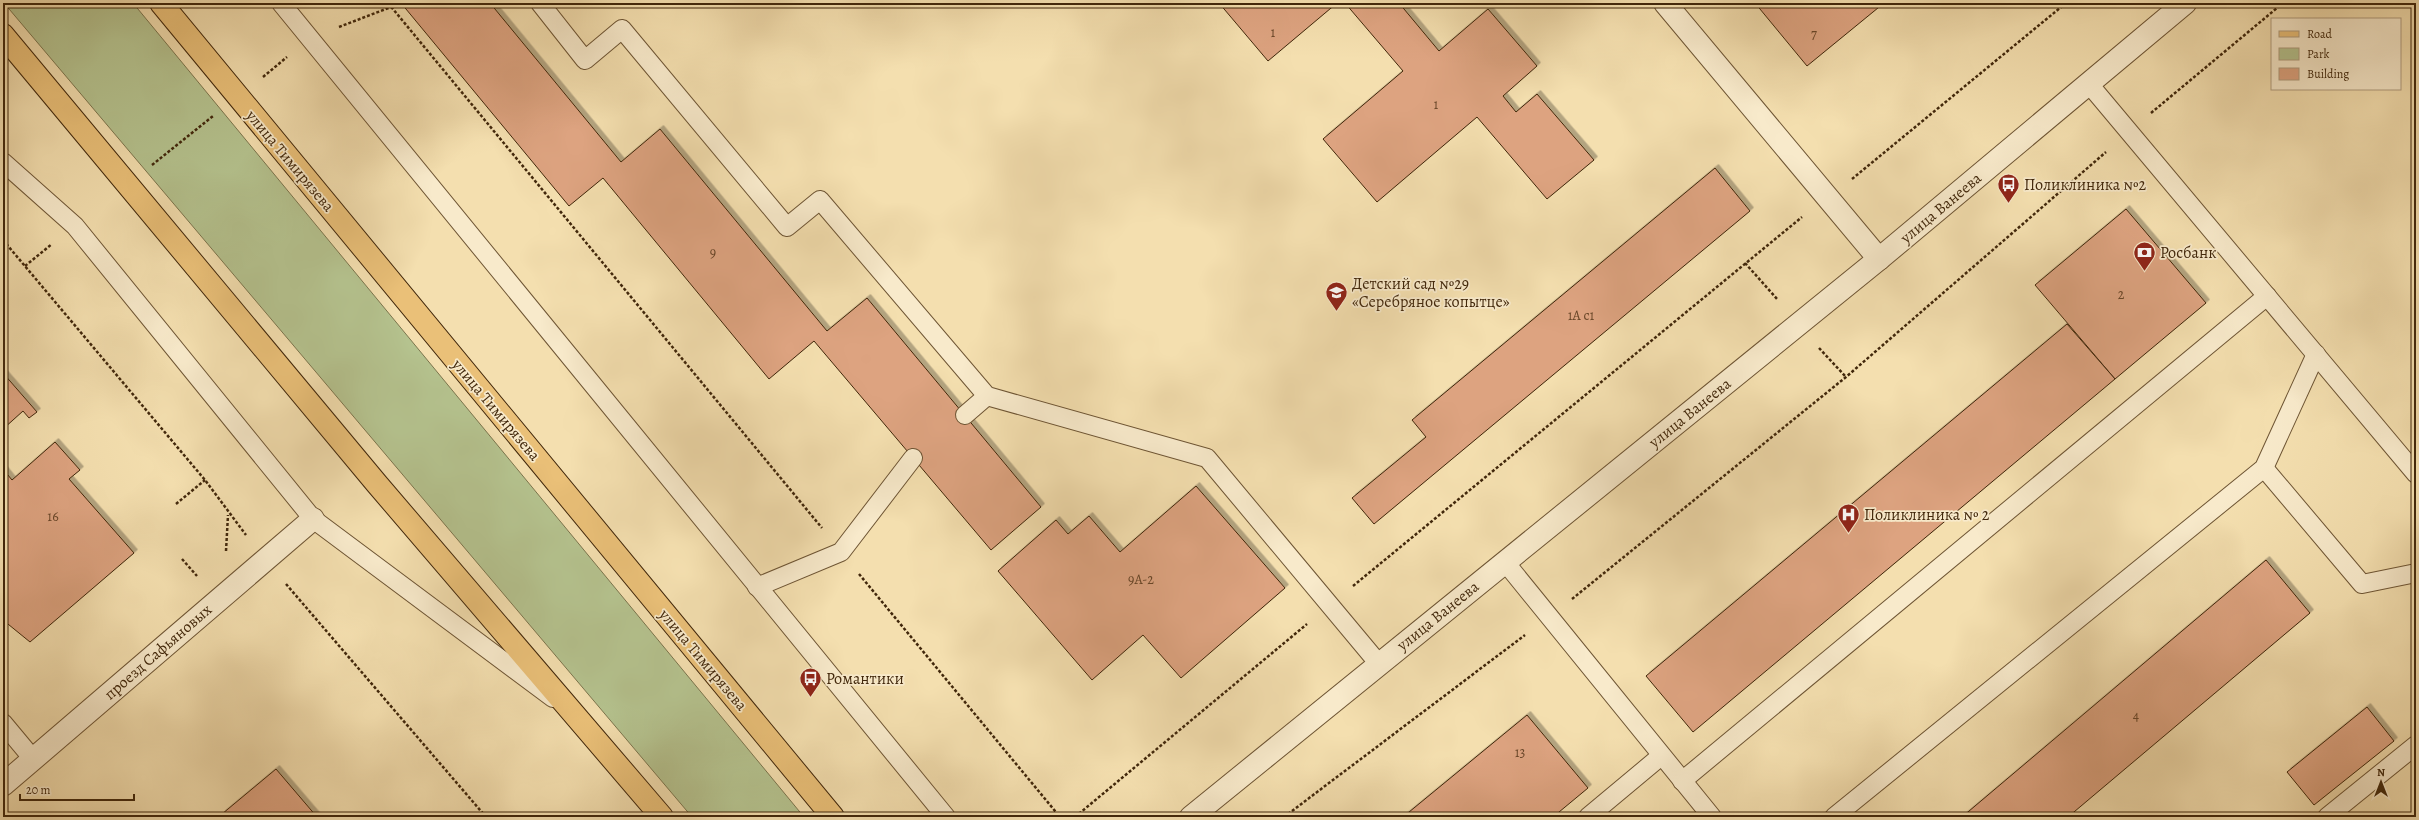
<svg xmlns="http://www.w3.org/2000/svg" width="2419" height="820" font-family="Alegreya,serif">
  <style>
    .green { fill: #b5c38f; stroke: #7b754d }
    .building { fill: #dda380; stroke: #41270b; filter: url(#shadow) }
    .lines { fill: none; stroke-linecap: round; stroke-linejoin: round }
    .service-casing { stroke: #6e5534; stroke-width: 20 }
    .minor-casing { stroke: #6e5534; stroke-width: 24 }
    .primary-casing { stroke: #41270b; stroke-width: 24 }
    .path { stroke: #41270b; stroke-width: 2.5; stroke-dasharray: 3 2; stroke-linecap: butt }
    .service { stroke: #f8eacb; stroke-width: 18 }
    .minor { stroke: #f8eacb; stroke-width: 22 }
    .primary { stroke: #eac078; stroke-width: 22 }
    .labels { text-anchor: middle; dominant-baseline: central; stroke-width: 3.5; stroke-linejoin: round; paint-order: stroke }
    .number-label { font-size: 14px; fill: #684628 }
    .street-label { font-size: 16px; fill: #41270b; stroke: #f8eacb }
    .poi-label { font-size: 16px; fill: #41270b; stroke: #f8eacb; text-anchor: start }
  </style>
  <defs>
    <filter id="shadow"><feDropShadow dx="3.5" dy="-3.5" stdDeviation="0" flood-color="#0004"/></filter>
  </defs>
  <rect width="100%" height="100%" fill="#f4dfaf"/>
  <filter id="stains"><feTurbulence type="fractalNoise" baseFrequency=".005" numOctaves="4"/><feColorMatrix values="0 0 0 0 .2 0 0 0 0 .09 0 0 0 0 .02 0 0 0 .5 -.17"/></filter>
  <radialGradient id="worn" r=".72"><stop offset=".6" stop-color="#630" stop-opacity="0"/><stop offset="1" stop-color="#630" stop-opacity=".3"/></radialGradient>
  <polygon class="green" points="4,3 133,3 804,817 692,817"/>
  <g class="building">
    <polygon points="401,3 490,3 621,162 660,129 827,331 867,298 1041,507 991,550 814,341 769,379 603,178 569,206"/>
    <polygon points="1219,3 1337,3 1268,61"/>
    <polygon points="1345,3 1399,3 1439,51 1488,9 1537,66 1503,96 1516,112 1537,94 1594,160 1547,199 1477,117 1377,202 1323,139 1403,71"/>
    <polygon points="1755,3 1884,3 1807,66"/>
    <polygon points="1715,168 1750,211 1374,524 1352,498 1426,437 1412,420"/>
    <polygon points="2126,209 2206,303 2115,379 2035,285"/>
    <polygon points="2067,324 2115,379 1693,732 1646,676"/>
    <polygon points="3,373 37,412 29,418 23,411 3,429"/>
    <polygon points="55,442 80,470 69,479 134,553 30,642 3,620 3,469 12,480"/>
    <polygon points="1196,486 1285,588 1181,678 1143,635 1092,680 998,571 1056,520 1068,534 1089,516 1120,552"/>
    <polygon points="2266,560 2310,613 2068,817 1962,817"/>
    <polygon points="2367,707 2394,741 2314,805 2287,772"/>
    <polygon points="1527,715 1588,788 1553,817 1526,817 1523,813 1518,817 1403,817"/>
    <polygon points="276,769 317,817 224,817 222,814"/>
  </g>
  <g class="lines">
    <defs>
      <g id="service">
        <polyline points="281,3 946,817"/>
        <polyline points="540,3 585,60 622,29 787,227 820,200 987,396 1207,458 1379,664"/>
        <polyline points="2089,84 2416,474"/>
        <polyline points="3,162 75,226 313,519 553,698"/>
        <polyline points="965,415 987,396"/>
        <polyline points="2264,468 2362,584 2416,573"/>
        <polyline points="1505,562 1712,817"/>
        <polyline points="757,587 841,552 913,458"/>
        <polyline points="3,723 33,759"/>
        <polyline points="1682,781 2267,296"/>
        <polyline points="1588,817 1661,756"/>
        <polyline points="1834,817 2264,468 2316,354"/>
        <polyline points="2327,817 2416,745"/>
      </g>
      <g id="minor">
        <polyline points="1665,3 1879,259"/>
        <polyline points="3,785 313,519"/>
        <polyline points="1191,817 1879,259 2185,3"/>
      </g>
      <g id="primary">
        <polyline points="161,3 833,817"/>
        <polyline points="3,35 377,484 662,817"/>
      </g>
    </defs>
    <use href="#service" class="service-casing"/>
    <use href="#minor" class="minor-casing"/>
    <use href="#primary" class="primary-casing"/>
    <g class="path">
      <polyline points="388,3 822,528"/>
      <polyline points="339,27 391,7"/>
      <polyline points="263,77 287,57"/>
      <polyline points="2151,113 2283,3"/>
      <polyline points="152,165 213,116"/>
      <polyline points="1852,179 2066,3"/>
      <polyline points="3,240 205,480 246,535"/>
      <polyline points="1745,263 1778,300"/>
      <polyline points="25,266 52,244"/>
      <polyline points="1819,348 1846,377"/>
      <polyline points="176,504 205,480"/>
      <polyline points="226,551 228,515"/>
      <polyline points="182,559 197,576"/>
      <polyline points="859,574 1060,817"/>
      <polyline points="286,584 486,817"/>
      <polyline points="1353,586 1802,217"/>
      <polyline points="1572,599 1846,377 2106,152"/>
      <polyline points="1075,817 1307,624"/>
      <polyline points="1284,817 1525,635"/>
    </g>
    <use href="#service" class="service"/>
    <use href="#minor" class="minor"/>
    <use href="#primary" class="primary"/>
  </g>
  <defs>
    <symbol id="bus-pin" viewBox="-11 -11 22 30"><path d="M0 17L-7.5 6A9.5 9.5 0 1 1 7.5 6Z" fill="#8f2418" stroke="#f8eacb"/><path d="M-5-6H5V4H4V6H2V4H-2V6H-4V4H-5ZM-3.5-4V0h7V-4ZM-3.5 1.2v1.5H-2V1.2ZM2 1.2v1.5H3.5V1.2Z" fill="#fff"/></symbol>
    <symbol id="bank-pin" viewBox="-11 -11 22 30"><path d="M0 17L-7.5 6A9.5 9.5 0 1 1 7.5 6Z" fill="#8f2418" stroke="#f8eacb"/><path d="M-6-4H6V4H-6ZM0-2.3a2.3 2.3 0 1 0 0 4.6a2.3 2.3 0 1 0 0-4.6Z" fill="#fff"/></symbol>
    <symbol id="school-pin" viewBox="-11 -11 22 30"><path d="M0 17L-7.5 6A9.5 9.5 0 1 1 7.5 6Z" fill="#8f2418" stroke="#f8eacb"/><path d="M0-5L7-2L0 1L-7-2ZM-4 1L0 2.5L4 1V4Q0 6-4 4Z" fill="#fff"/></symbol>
    <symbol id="hospital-pin" viewBox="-11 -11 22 30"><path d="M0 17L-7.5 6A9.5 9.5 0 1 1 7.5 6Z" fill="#8f2418" stroke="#f8eacb"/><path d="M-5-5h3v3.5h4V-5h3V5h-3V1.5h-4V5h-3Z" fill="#fff"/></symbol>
  </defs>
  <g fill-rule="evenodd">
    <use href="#bus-pin" x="1996" y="172" width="25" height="34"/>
    <use href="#bank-pin" x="2132" y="240" width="25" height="34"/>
    <use href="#school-pin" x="1324" y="280" width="25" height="34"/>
    <use href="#hospital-pin" x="1836" y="502" width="25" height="34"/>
    <use href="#bus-pin" x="798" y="666" width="25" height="34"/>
  </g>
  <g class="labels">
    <g class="number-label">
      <text x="1273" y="32">1</text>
      <text x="1814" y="34">7</text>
      <text x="1436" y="104">1</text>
      <text x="713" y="252">9</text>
      <text x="2121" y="294">2</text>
      <text x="1581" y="315">1А с1</text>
      <text x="53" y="516">16</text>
      <text x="1141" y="579">9А-2</text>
      <text x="2136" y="715">4</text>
      <text x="1520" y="752">13</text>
    </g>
    <g class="street-label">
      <text transform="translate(290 161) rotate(50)">улица Тимирязева</text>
      <text transform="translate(1941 208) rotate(-40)">улица Ванеева</text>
      <text transform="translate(496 410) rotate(50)">улица Тимирязева</text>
      <text transform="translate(1690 413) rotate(-39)">улица Ванеева</text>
      <text transform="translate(1438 616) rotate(-39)">улица Ванеева</text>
      <text transform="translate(158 652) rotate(-41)">проезд Сафьяновых</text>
      <text transform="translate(703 660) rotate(50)">улица Тимирязева</text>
    </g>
    <g class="poi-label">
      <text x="2024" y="185">Поликлиника №2</text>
      <text x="2160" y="253">Росбанк</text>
      <text x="1352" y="284">Детский сад №29<tspan x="1352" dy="18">«Серебряное копытце»</tspan></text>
      <text x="1864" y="515">Поликлиника № 2</text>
      <text x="826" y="679">Романтики</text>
    </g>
  </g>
  <rect width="2419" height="820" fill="none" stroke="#f4dfaf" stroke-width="16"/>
  <rect x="4" y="4" width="2411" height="812" fill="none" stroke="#41270b" stroke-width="2"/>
  <rect x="8" y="8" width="2403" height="804" fill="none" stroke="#41270b"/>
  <rect x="2271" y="18" width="130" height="72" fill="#f8eacb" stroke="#af9c7e"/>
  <rect x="2279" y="31" width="20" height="6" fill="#eac078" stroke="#af9c7e"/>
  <text x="2307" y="38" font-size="12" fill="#41270b">Road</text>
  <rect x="2279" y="48" width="20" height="12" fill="#b5c38f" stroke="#af9c7e"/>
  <text x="2307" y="58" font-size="12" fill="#41270b">Park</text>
  <rect x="2279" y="68" width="20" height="12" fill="#dda380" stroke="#af9c7e"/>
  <text x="2307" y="78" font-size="12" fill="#41270b">Building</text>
  <g transform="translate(2381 782)" stroke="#f8eacb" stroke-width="3" paint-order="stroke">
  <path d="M0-3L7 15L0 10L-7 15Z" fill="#41270b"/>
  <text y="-6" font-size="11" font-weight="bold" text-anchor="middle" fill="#41270b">N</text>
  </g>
  <path d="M20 794v6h114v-6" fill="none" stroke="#41270b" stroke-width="2"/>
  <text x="26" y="794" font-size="12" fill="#41270b" stroke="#f8eacb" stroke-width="3" paint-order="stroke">20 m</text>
  <rect width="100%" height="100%" filter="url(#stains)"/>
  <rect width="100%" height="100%" fill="url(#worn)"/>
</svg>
